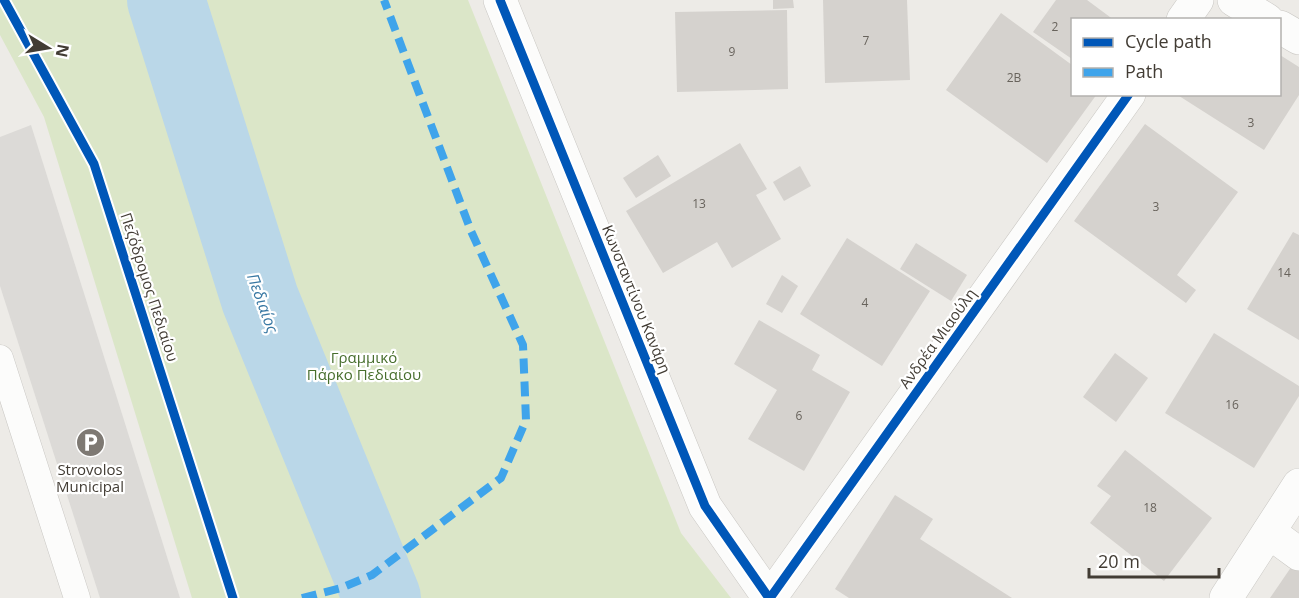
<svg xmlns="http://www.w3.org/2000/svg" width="1299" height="598" font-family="'Open Sans',sans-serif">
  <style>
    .green { fill: #dbe6c8 }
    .parking { fill: #dcdad7 }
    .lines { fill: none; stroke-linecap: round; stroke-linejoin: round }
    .river { stroke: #bad7e8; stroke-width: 78 }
    .building { fill: #d5d2ce }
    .service-casing { stroke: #c9c7c3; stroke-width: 27 }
    .minor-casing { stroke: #c9c7c3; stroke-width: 34 }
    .tertiary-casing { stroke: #c9c7c3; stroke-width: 34 }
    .service { stroke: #fcfcfb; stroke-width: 26 }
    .minor { stroke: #fcfcfb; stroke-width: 33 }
    .tertiary { stroke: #fcfcfb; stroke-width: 33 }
    .quiet { stroke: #3fa4eb; stroke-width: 8; stroke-dasharray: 15 8; stroke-linecap: butt }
    .cycleway-casing { stroke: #fff; stroke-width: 13 }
    .cycleway { stroke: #0057b8; stroke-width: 9 }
    .labels { text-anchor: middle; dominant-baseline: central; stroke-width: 4.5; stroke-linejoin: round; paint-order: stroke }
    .number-label { font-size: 12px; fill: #68635c }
    .street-label { font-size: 15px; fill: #423c34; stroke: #fff }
    .park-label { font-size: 15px; fill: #476e2d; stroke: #fff }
    .poi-label { font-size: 15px; fill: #423c34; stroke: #fff }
    .water-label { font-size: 16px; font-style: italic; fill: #3878a3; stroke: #fff }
  </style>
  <rect width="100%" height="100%" fill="#edebe7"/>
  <polygon class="green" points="0,0 468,0 681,533 731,598 192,598 44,117 0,35"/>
  <polygon class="parking" points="31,125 180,598 100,598 0,286 0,137"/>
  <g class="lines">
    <polyline class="river" points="166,0 260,299 382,598"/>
  </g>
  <g class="building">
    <polygon points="773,0 793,0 794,8 773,9"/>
    <polygon points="823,0 907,0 910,80 825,83"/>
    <polygon points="1056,0 1087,0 1114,20 1072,20 1072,59 1033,32"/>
    <polygon points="787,10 788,89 677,92 675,12"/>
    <polygon points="1001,13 1072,65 1072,94 1097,94 1047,163 946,90"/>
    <polygon points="1280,55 1299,67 1299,95 1264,150 1176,94 1280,94"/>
    <polygon points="1145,124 1238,192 1177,275 1196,290 1186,303 1074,221"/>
    <polygon points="740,143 767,189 756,195 781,239 732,268 717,242 663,273 626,211"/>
    <polygon points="658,155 671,176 636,198 623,178"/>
    <polygon points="800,166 811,186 784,201 773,182"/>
    <polygon points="1293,232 1299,235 1299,340 1247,309"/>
    <polygon points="847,238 930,291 882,366 800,314"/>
    <polygon points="916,243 967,275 951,301 900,269"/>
    <polygon points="782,275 798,286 782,313 766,304"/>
    <polygon points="759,320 820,355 812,370 850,392 804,471 748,439 777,390 734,364"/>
    <polygon points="1214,333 1299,386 1299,396 1254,468 1165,413"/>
    <polygon points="1115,353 1148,378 1116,422 1083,397"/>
    <polygon points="1125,450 1212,518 1164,581 1090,523 1111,496 1097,486"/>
    <polygon points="895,495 933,519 920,539 1012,598 849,598 835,589"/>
    <polygon points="1294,563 1299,567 1299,598 1270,598"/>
  </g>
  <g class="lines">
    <defs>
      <polyline id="service" points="0,358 77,598"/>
      <g id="minor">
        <polyline points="500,0 705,506 769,598"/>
        <polyline points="1234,0 1267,20"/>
        <polyline points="1183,20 1197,0"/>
        <polyline points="1280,27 1299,38"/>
        <polyline points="1269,532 1299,554"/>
        <polyline points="770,598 1129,94"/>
      </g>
      <polyline id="tertiary" points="1226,598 1299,485"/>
    </defs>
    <use href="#service" class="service-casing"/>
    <use href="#minor" class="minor-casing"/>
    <use href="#tertiary" class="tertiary-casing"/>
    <use href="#service" class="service"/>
    <use href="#minor" class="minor"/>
    <use href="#tertiary" class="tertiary"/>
    <polyline class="quiet" points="302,598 341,588 372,575 501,478 526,420 523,345 471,231 384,0"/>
    <defs>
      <g id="cycleway">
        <polyline points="4,0 94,164 233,598"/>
        <polyline points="500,0 705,506 769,598"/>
        <polyline points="770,598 1129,94"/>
      </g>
    </defs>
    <use href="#cycleway" class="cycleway-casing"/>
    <use href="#cycleway" class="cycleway"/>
  </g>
  <defs>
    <symbol id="parking-disc" viewBox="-11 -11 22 22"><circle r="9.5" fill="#7e7973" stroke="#fff"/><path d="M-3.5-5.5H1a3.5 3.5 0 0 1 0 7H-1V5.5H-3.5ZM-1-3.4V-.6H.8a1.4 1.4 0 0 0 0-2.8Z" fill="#fff"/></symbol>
  </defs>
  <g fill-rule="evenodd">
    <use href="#parking-disc" x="74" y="426" width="33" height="33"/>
  </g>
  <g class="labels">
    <g class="number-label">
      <text x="1055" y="26">2</text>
      <text x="866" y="40">7</text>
      <text x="732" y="51">9</text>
      <text x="1014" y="77">2B</text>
      <text x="1251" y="122">3</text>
      <text x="699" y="203">13</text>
      <text x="1156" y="206">3</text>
      <text x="1284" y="272">14</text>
      <text x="865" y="302">4</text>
      <text x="1232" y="404">16</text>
      <text x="799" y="415">6</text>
      <text x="1150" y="507">18</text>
    </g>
    <g class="street-label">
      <text transform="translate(150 287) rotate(72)">Πεζόδρομος Πεδιαίου</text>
      <text transform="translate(637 299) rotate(68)">Κωνσταντίνου Κανάρη</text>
      <text transform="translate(937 338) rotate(-54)">Ανδρέα Μιαούλη</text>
    </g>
    <g class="park-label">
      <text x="364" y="357">Γραμμικό<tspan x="364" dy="17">Πάρκο Πεδιαίου</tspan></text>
    </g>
    <g class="poi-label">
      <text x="90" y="469">Strovolos<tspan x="90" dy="17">Municipal</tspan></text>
    </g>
    <g class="water-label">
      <text transform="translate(263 303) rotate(70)">Πεδιαίος</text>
    </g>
  </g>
  <rect x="1071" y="18" width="210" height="78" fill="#ffffff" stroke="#b3b1ae" stroke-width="1.5"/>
  <rect x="1083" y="38" width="30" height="9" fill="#0057b8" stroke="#b3b1ae" stroke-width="1.5"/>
  <text x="1125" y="48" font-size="18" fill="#423c34">Cycle path</text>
  <rect x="1083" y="68" width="30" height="9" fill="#3fa4eb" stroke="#b3b1ae" stroke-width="1.5"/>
  <text x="1125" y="78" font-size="18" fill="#423c34">Path</text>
  <g transform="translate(48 48) rotate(101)" stroke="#ffffff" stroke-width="4.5" paint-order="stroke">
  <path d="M0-4.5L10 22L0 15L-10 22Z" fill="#423c34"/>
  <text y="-9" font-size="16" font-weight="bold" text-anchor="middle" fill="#423c34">N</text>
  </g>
  <path d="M1089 568v9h130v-9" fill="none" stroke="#423c34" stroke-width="3"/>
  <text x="1098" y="568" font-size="18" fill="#423c34" stroke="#ffffff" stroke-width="4.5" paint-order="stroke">20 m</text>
</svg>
